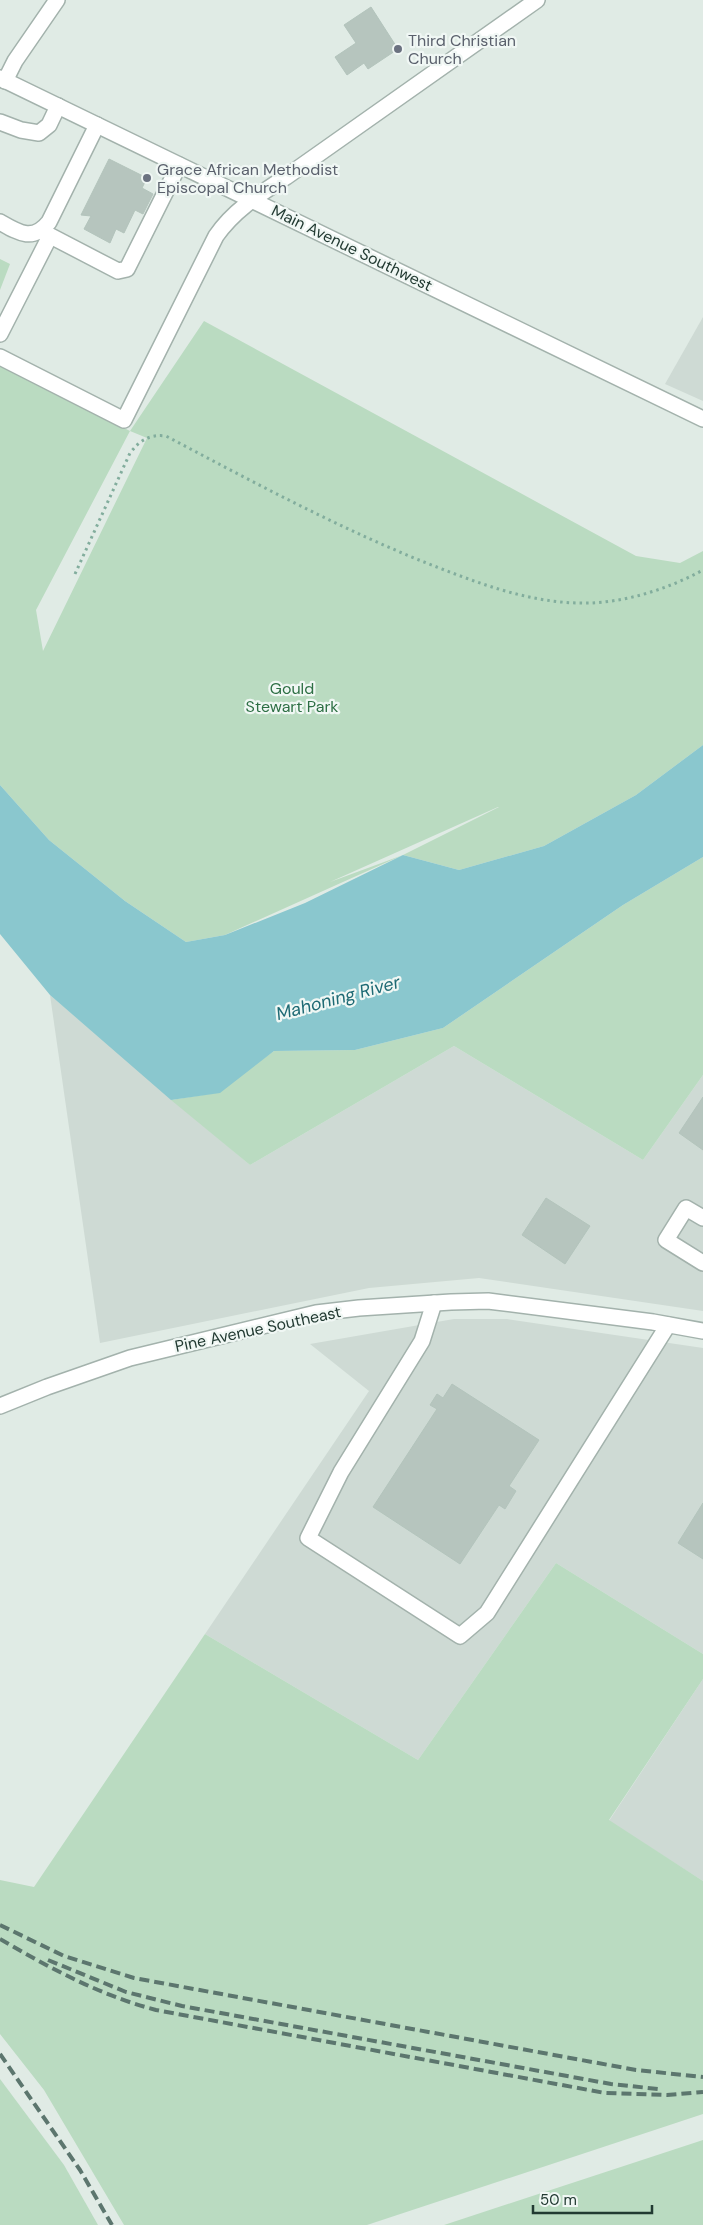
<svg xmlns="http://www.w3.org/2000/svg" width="703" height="2225" font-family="'DM Sans',sans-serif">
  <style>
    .built { fill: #cedad4 }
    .green { fill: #badbc1; fill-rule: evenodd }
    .water { fill: #8ac7ce }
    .building { fill: #b6c5be; stroke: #b3c4bc }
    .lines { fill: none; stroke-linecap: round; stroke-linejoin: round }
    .minor-casing { stroke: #a3b2ac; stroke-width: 18 }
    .path { stroke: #82ad9d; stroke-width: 3; stroke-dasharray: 2.5 4; stroke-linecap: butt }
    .minor { stroke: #fff; stroke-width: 15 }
    .rail { stroke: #5c766e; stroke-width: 4; stroke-dasharray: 10 5; stroke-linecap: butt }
    .worship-dot { fill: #6b7280; stroke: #f0f7f4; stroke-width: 2 }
    .labels { text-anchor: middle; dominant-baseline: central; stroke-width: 4.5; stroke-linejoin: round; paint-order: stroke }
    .worship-label { font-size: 16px; fill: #5b616d; stroke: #f0f7f4; text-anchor: start }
    .street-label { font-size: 16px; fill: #223a32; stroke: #f0f7f4 }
    .park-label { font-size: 16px; fill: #2d6f44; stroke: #f0f7f4 }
    .water-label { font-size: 18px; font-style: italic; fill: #1e6a74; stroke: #f0f7f4 }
  </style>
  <rect width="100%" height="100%" fill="#e0ebe5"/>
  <g class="built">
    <polygon points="703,317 703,401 665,384"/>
    <polygon points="50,995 250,1165 454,1046 643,1160 703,1075 703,1311 479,1278 369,1288 100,1343"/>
    <polygon points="454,1319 507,1319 703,1348 703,1654 556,1563 418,1760 205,1634 369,1391 310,1344"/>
    <polygon points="703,1679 703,1881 609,1821"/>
  </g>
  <g class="green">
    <polygon points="0,259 10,264 0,290"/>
    <path d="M 204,321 L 636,556 L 680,563 L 703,551 L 703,745 L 636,795 L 544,846 L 459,870 L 403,855 L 225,935 L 186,942 L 125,901 L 49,840 L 0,785 L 0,366 L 130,431 ZM 130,431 L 147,438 L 43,651 L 36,610 ZM 499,807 L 403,855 L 330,882 L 498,807 Z"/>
    <polygon points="703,857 703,1075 643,1160 454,1046 250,1165 171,1100 215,1093 274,1051 355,1050 443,1028 623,905"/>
    <polygon points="556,1563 703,1654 703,1679 609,1820 703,1881 703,2114 367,2225 124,2225 44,2090 0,2034 0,1880 34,1887 205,1634 418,1760"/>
    <polygon points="0,2079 64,2165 98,2225 0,2225"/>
    <polygon points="703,2140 703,2225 444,2225"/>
  </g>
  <polygon class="water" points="703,745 703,857 623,905 443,1028 355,1050 274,1051 220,1093 171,1100 50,995 0,934 0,785 49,840 125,901 186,942 225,935 305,903 403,855 459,870 544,846 636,795"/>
  <g class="building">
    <polygon points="371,7 398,49 368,69 364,63 347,75 335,57 356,43 344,25"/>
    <polygon points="109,159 147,178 142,188 153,194 143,214 135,210 124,233 116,229 110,243 84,229 91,216 81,215"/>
    <polygon points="703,1097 703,1150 679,1133"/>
    <polygon points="546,1198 590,1226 565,1264 522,1235"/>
    <polygon points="452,1384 539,1440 509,1486 516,1491 505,1509 499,1505 460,1564 373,1507 437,1409 430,1405 437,1394 443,1398"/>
    <polygon points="703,1503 703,1559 678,1543"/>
  </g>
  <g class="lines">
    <defs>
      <g id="minor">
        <polyline points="0,78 703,419"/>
        <polyline points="5,81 15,61 57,0"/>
        <polyline points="0,122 21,130 39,133 49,125 58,106"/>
        <path d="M 0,222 C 19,233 33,242 49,222 L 97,125"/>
        <polyline points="41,231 118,271 127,269 179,165"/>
        <polyline points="0,334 50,236"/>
        <path d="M 0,357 L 124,420 L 216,236 C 234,210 260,194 286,177 L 537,0"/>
        <polyline points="703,1218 686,1208 666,1240 703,1263"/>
        <polyline points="434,1303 422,1341 341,1472 308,1538 460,1636 487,1613 668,1325"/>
        <polyline points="0,1406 47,1387 130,1358 316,1313 359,1308 451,1302 488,1301 653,1322 703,1331"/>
      </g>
    </defs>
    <use href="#minor" class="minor-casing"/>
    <path class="path" d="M 75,574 L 130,453 C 140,440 150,434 166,436 C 251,481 335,526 424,562 C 478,583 532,605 592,603 C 630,601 670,588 703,570"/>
    <use href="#minor" class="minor"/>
    <g class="rail">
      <polyline points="0,1925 64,1956 134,1978 636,2070 703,2077"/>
      <path d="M 0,1939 C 50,1968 99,1995 156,2010 L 605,2093 L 667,2095 L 703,2092"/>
      <polyline points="48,1960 126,1992 182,2006 611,2084 658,2089"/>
      <polyline points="0,2054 80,2170 112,2225"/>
    </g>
  </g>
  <g class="worship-dot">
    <circle cx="398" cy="49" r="5"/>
    <circle cx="147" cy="178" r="5"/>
  </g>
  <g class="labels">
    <g class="worship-label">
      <text x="408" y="40">Third Christian<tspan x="408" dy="18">Church</tspan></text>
      <text x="157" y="169">Grace African Methodist<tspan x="157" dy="18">Episcopal Church</tspan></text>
    </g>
    <g class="street-label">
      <text transform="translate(352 248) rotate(26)">Main Avenue Southwest</text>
      <text transform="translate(258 1329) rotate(-12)">Pine Avenue Southeast</text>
    </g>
    <g class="park-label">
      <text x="292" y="688">Gould<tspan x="292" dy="18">Stewart Park</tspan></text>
    </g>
    <g class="water-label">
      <text transform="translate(338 998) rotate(-15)">Mahoning River</text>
    </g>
  </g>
  <path d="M533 2205v8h119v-8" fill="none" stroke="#223a32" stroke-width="2.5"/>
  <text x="540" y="2205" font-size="15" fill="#223a32" stroke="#f0f7f4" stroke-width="4" paint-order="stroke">50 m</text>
</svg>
